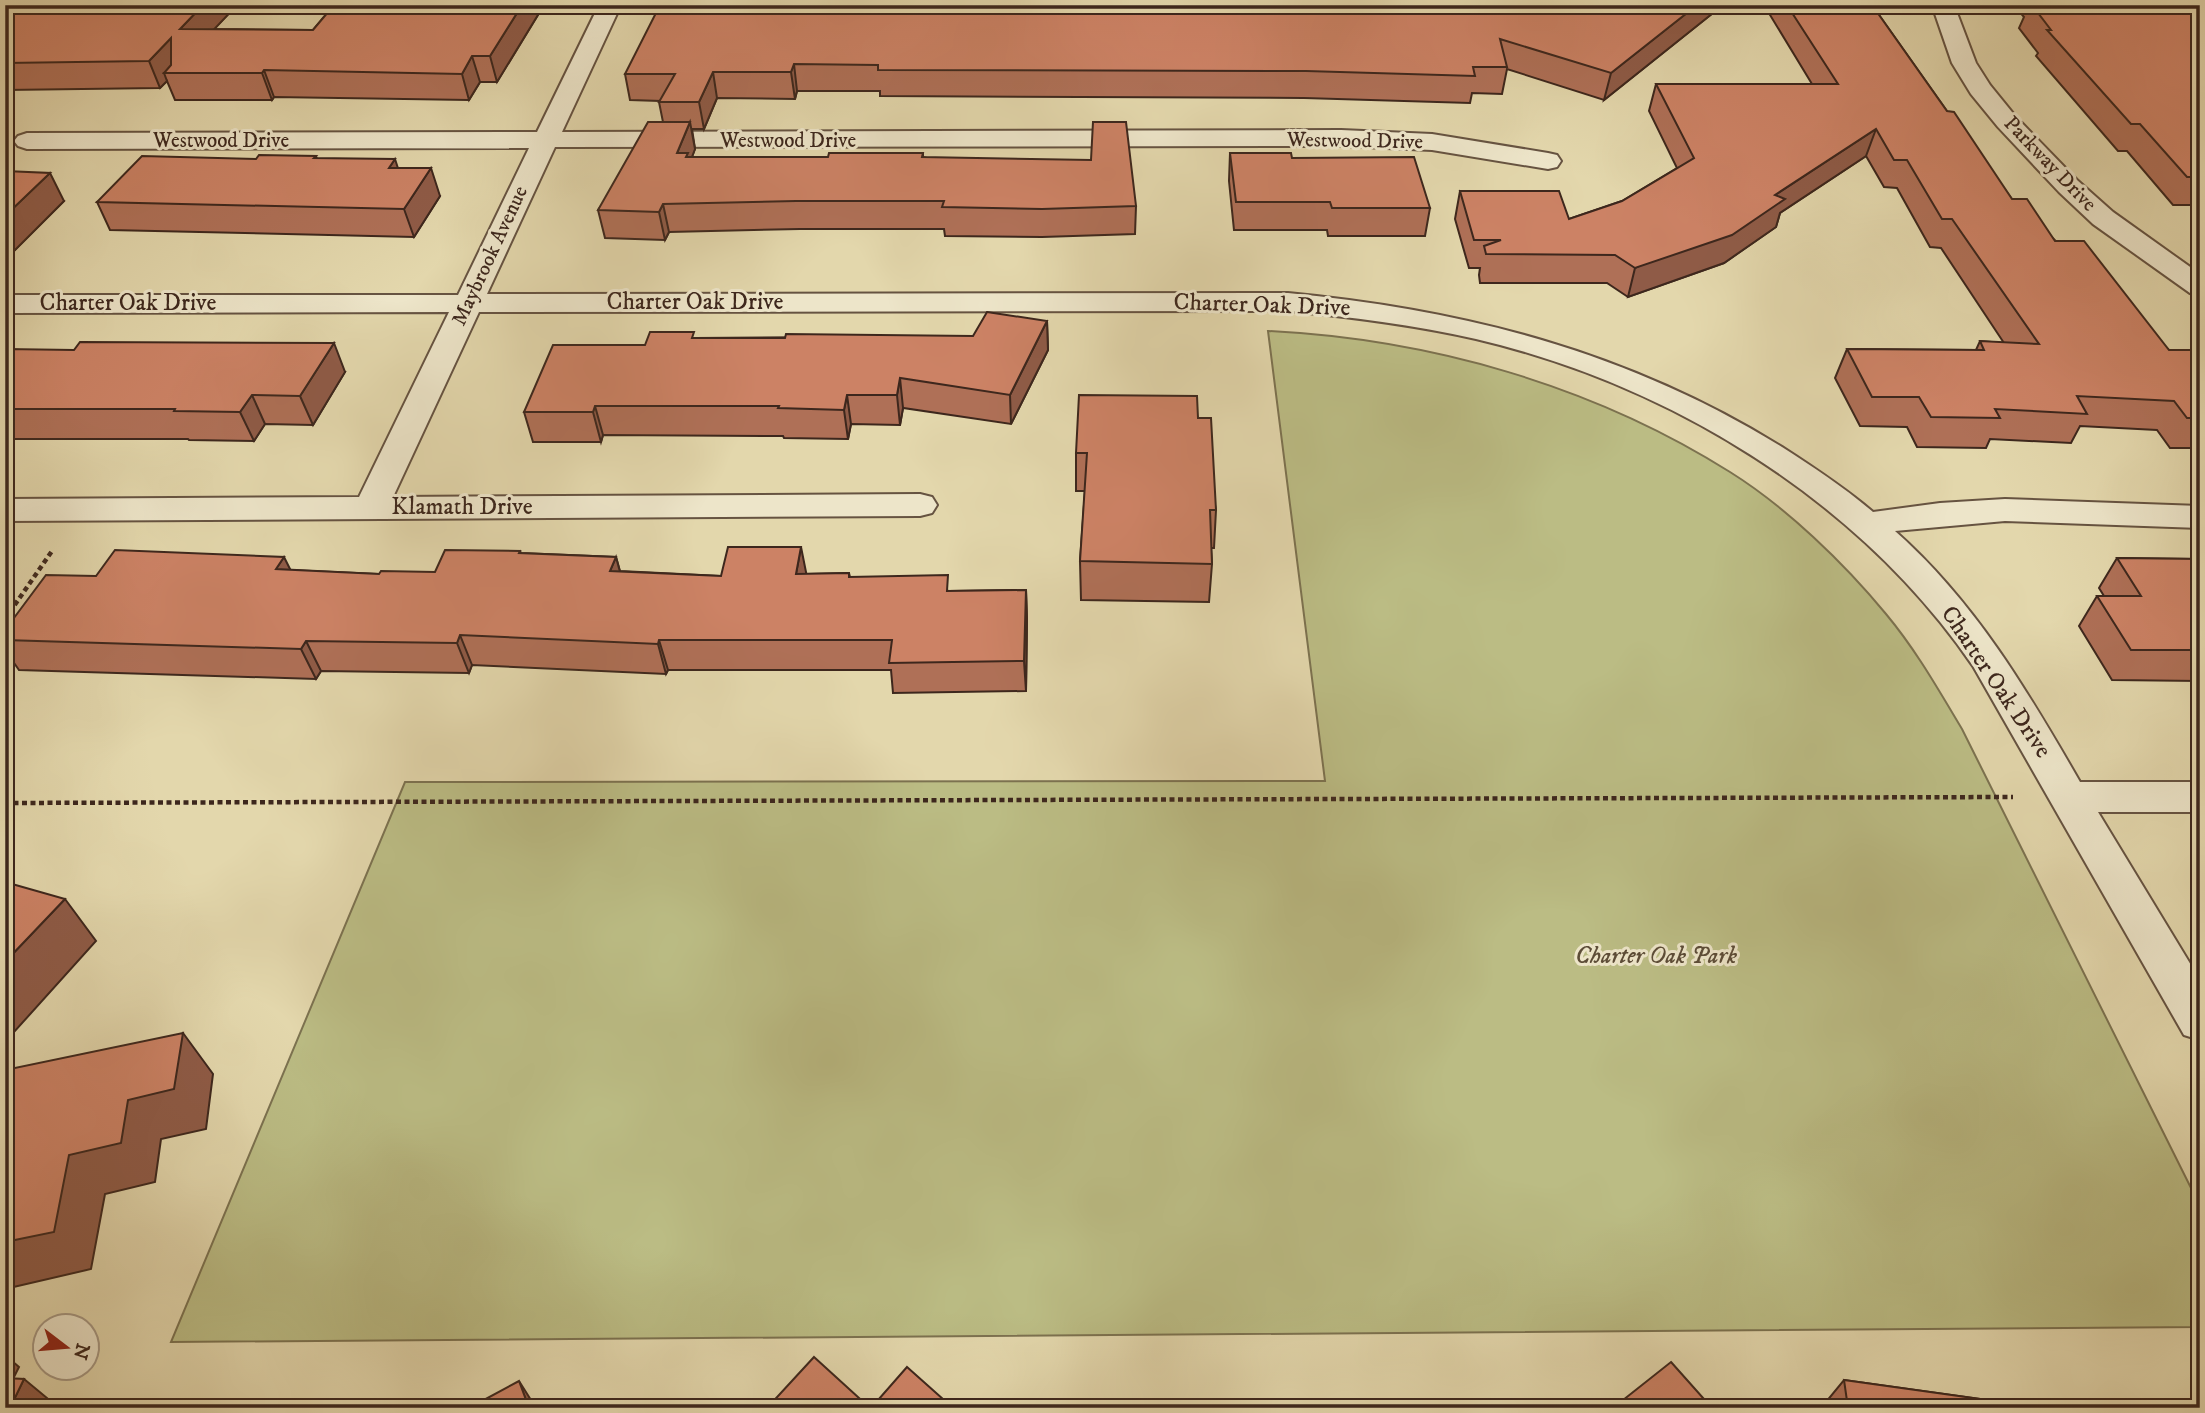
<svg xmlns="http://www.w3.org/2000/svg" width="2205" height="1413" font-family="'IM FELL DW Pica',serif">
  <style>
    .green { fill: #bbbc84; stroke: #7c7250; stroke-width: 2 }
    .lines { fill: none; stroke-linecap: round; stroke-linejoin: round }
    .minor-casing { stroke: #665341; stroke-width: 4 }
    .path { stroke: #3d271d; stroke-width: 4.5; stroke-dasharray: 5 3.5; stroke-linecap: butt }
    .minor { fill: #ede5c9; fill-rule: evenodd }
    .wall { fill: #af7057; stroke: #3d271d; stroke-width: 2 }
    .shaded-wall { fill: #8f5b47; stroke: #3d271d; stroke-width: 2 }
    .building { fill: #cc8265; stroke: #3d271d; stroke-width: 2 }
    .labels { text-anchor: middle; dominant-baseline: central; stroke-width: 6; stroke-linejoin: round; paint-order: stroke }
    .far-street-label { font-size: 21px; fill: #3d271d; stroke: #ede5c9 }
    .street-label { font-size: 24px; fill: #3d271d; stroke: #ede5c9 }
    .park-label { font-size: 24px; font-style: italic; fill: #5c4c37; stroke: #ede5c9 }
  </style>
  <rect width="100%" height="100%" fill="#e3d7ac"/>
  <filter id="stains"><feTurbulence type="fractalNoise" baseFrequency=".00286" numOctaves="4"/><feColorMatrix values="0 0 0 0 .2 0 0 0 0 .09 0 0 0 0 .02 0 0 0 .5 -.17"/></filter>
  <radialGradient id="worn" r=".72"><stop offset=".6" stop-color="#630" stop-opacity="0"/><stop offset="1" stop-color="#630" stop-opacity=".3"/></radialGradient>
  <path class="green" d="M 1268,331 C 1429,339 1592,385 1730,472 C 1786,507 1844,563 1886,614 C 1916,650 1938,689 1962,729 L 2200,1206 L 2200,1327 L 171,1342 L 405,782 L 1325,781 Z"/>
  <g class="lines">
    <defs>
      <g id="minor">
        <path d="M 599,5 L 621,5 L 562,132 L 1341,130 L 1432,134 L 1548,153 L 1557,155 L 1561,161 L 1557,167 L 1548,169 L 1432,150 L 1341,146 L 555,147 L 487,294 L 1288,293 C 1466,310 1629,352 1782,447 C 1813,467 1845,488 1873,512 L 1940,503 L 2005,499 L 2200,506 L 2200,528 L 2005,521 L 1895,531 C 1975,602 2027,690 2080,782 L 2200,782 L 2200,812 L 2098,812 L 2200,980 L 2200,1040 L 2184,1035 L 1973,666 C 1859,500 1671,385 1476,339 C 1414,325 1351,317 1288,311 L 479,312 L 393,497 L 920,494 L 932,497 L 937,505 L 932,513 L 920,516 L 5,521 L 5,499 L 359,497 L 449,312 L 5,313 L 5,295 L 458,295 L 529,148 L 27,149 L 18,146 L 14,141 L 18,136 L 27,133 L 537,132 Z"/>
        <polygon points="1932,5 1954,5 1976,63 1990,85 2016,117 2077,180 2113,212 2200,274 2200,296 2190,293 2093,224 2059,192 1998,127 1971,94 1952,63"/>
      </g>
    </defs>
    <use href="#minor" class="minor-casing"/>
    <g class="path">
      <polyline points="5,619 52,551"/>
      <polyline points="5,803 2013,797"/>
    </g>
    <use href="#minor" class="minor"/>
  </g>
  <g class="wall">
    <polygon points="5,5 237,5 214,29 313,30 334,5 544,5 497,82 480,82 469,100 274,97 272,100 175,100 167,81 160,88 5,90"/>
    <polygon points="1723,5 1604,100 1507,69 1502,94 1472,93 1470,103 1304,98 880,96 880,91 797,91 795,99 717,98 704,129 692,129 695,149 692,157 828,157 923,153 923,157 1136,206 1135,234 1042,237 945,236 944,229 800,229 669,232 665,240 605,238 598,210 663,122 659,102 660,101 630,100 625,74"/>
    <polygon points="1764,5 1872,5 1947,111 2012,199 2169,350 2200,350 2200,448 2170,448 2157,430 2080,426 2071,443 1990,439 1986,448 1917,447 1907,427 1860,426 1835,378 1847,349 1976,350 1980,341 2004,343 1941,248 1930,247 1897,188 1884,187 1866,156 1780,213 1776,227 1724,263 1628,297 1607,283 1480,283 1479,275 1480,268 1469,268 1455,219 1460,191 1569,219 1622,201 1677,168 1649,111 1656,84 1812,84"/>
    <polygon points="2014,5 2200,5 2200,205 2173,205 2127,151 2118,151 2036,56 2038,53 2019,28 2024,17"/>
    <polygon points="1230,153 1292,158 1430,208 1425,236 1328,236 1327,230 1234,230 1229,181"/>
    <polygon points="316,156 317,159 398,168 440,196 414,237 110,230 97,202 256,159"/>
    <polygon points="5,171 64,201 12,253 5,253"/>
    <polygon points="1047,321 1048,350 1011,424 903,408 900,425 851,424 848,439 784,438 783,436 603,435 601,442 533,442 524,412 645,345 695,338 973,336"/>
    <polygon points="5,349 345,372 313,425 265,424 254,441 189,440 188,439 14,439 9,445 5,444"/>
    <polygon points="1198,418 1216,510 1214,548 1211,548 1212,564 1209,602 1081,600 1080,561 1085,491 1076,491 1076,453"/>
    <polygon points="520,551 521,553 616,557 620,571 721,576 849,573 850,577 949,591 1026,590 1027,620 1026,691 893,693 891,670 668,670 666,674 472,665 469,673 321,671 316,679 19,670 5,650 5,630 96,576 290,570 379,574 435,572"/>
    <polygon points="2117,558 2200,559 2200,681 2112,680 2079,626 2097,596 2104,596 2099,588"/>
    <polygon points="1844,1380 2045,1408 1821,1408"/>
  </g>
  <g class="shaded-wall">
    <polygon points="203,5 237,5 190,55 180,29"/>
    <polygon points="522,5 544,5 497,82 490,56"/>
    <polygon points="1697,5 1723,5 1604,100 1611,73"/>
    <polygon points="171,38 174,73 164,73 167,81 160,88 149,61"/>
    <polygon points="472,56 480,82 469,100 462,74"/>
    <polygon points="794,64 797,91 795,99 791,72"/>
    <polygon points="264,70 274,97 272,100 262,73"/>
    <polygon points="713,72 717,98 704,129 699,102"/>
    <polygon points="690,122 695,149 690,162 677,153"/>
    <polygon points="1876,129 1866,156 1780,213 1776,227 1724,263 1628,297 1635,268 1775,195"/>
    <polygon points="395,159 404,187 389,168"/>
    <polygon points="431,168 440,196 414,237 404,209"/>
    <polygon points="50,173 64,201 12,253 5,241 5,216"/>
    <polygon points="663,204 669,232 665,240 659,212"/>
    <polygon points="1047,321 1048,350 1011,424 1010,395"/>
    <polygon points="334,343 345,372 313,425 300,396"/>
    <polygon points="900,378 903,408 900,425 897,395"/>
    <polygon points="252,395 265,424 254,441 240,412"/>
    <polygon points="847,395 851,424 848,439 844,410"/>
    <polygon points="595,406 603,435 601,442 593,412"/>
    <polygon points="5,423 14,439 9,445 5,438"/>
    <polygon points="801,547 807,577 796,574"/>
    <polygon points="284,557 299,587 276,569"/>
    <polygon points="616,557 624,587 610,571"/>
    <polygon points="1026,590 1027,620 1026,691 1024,661"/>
    <polygon points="460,635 472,665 469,673 457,643"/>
    <polygon points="659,640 668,670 666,674 658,644"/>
    <polygon points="306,641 321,671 316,679 301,649"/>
    <polygon points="65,899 96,941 5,1042 5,962"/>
    <polygon points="183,1033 213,1074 206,1129 161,1139 155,1182 105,1194 91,1269 5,1289 5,1242 69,1155 128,1100"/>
    <polygon points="5,1355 19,1367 5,1395"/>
    <polygon points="24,1379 53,1403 51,1408 10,1408"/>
    <polygon points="519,1381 536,1408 529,1408"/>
  </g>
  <g class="building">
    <polygon points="5,5 203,5 180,29 313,30 334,5 522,5 490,56 472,56 462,74 264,70 262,73 164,73 171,65 171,38 149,61 5,63"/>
    <polygon points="660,5 1697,5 1611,73 1500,39 1507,67 1473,67 1475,76 1306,71 878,70 878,65 794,64 791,72 713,72 699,102 659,102 675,74 625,74"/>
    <polygon points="1787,5 1872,5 1947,111 1954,112 2012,199 2027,199 2055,241 2084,241 2169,350 2200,350 2200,418 2187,418 2174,401 2077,396 2087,414 1995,409 2000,418 1931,417 1919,397 1872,397 1847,349 1984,350 1980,341 2039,344 1952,219 1942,219 1907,160 1894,160 1876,129 1775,195 1785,199 1732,235 1635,268 1615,255 1486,254 1484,246 1501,240 1474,240 1460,191 1559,191 1569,219 1622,201 1694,158 1656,84 1838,84"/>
    <polygon points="2032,5 2200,5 2200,84 2196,83 2200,88 2200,177 2187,177 2140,124 2131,124 2047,30 2051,30"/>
    <polygon points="648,122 690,122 677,153 688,153 686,157 828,157 829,153 923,153 922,157 1091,160 1093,122 1126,122 1136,206 1042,209 942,207 944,201 796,201 663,204 659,212 598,210"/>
    <polygon points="1230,153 1291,153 1292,158 1414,157 1430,208 1332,208 1330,202 1236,202"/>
    <polygon points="259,155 316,156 314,158 395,159 389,168 431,168 404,209 97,202 142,156 256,159"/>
    <polygon points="5,171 50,173 5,216"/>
    <polygon points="987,312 1047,321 1010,395 900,378 897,395 847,395 844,410 778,408 779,406 595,406 593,412 524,412 553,345 645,345 650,332 694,332 692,338 785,338 786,334 973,336"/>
    <polygon points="80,342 334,343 300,396 252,395 240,412 174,411 175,409 5,409 5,349 74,350"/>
    <polygon points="1079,395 1197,396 1198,418 1211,418 1216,510 1210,510 1212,564 1080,561 1087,453 1076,453"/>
    <polygon points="728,547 801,547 796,574 849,573 849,577 948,575 947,591 1026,590 1024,661 889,663 892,640 659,640 658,644 460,635 457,643 306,641 301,649 5,640 5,630 46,575 96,576 115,550 284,557 276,569 379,574 381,571 435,572 445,550 520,551 519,553 616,557 610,571 721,576"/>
    <polygon points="2117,558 2200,559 2200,650 2131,650 2097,596 2141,596"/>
    <polygon points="5,882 65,899 5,962"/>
    <polygon points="183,1033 174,1089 128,1100 121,1143 69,1155 54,1232 5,1242 5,1070"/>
    <polygon points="814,1357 870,1408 767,1408"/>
    <polygon points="1671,1362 1712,1408 1613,1408"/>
    <polygon points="907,1367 953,1408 871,1408"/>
    <polygon points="5,1378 24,1379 10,1408 5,1408"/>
    <polygon points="1844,1380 2045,1408 1848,1408"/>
    <polygon points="519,1381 529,1408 469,1408"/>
    <polygon points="430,1401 433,1408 417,1408"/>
  </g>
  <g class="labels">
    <g class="far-street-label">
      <text x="221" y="141">Westwood Drive</text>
      <text x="788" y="141">Westwood Drive</text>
      <text transform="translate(1355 141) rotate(1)">Westwood Drive</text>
      <text transform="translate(2050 164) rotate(46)">Parkway Drive</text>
      <text transform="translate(490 256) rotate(-65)">Maybrook Avenue</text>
    </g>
    <g class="street-label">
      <text x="695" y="302">Charter Oak Drive</text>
      <text x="128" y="303">Charter Oak Drive</text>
      <text transform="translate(1262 305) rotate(2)">Charter Oak Drive</text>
      <text x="462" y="507">Klamath Drive</text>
      <text transform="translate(1996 682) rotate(56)">Charter Oak Drive</text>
    </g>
    <g class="park-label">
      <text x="1656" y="956">Charter Oak Park</text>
    </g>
  </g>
  <rect width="2205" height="1413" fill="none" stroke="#e3d7ac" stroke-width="28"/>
  <rect x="7" y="7" width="2191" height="1399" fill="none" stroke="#3d271d" stroke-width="3.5"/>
  <rect x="14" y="14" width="2177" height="1385" fill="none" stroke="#3d271d" stroke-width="2"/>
  <g transform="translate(66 1347) rotate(106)"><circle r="33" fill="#ede5c9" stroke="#a79984" stroke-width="2"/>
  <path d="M0-5L12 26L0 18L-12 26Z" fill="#8f2418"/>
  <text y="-10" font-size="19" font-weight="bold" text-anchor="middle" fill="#3d271d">N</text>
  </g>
  <rect width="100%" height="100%" filter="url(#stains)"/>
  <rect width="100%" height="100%" fill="url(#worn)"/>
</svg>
